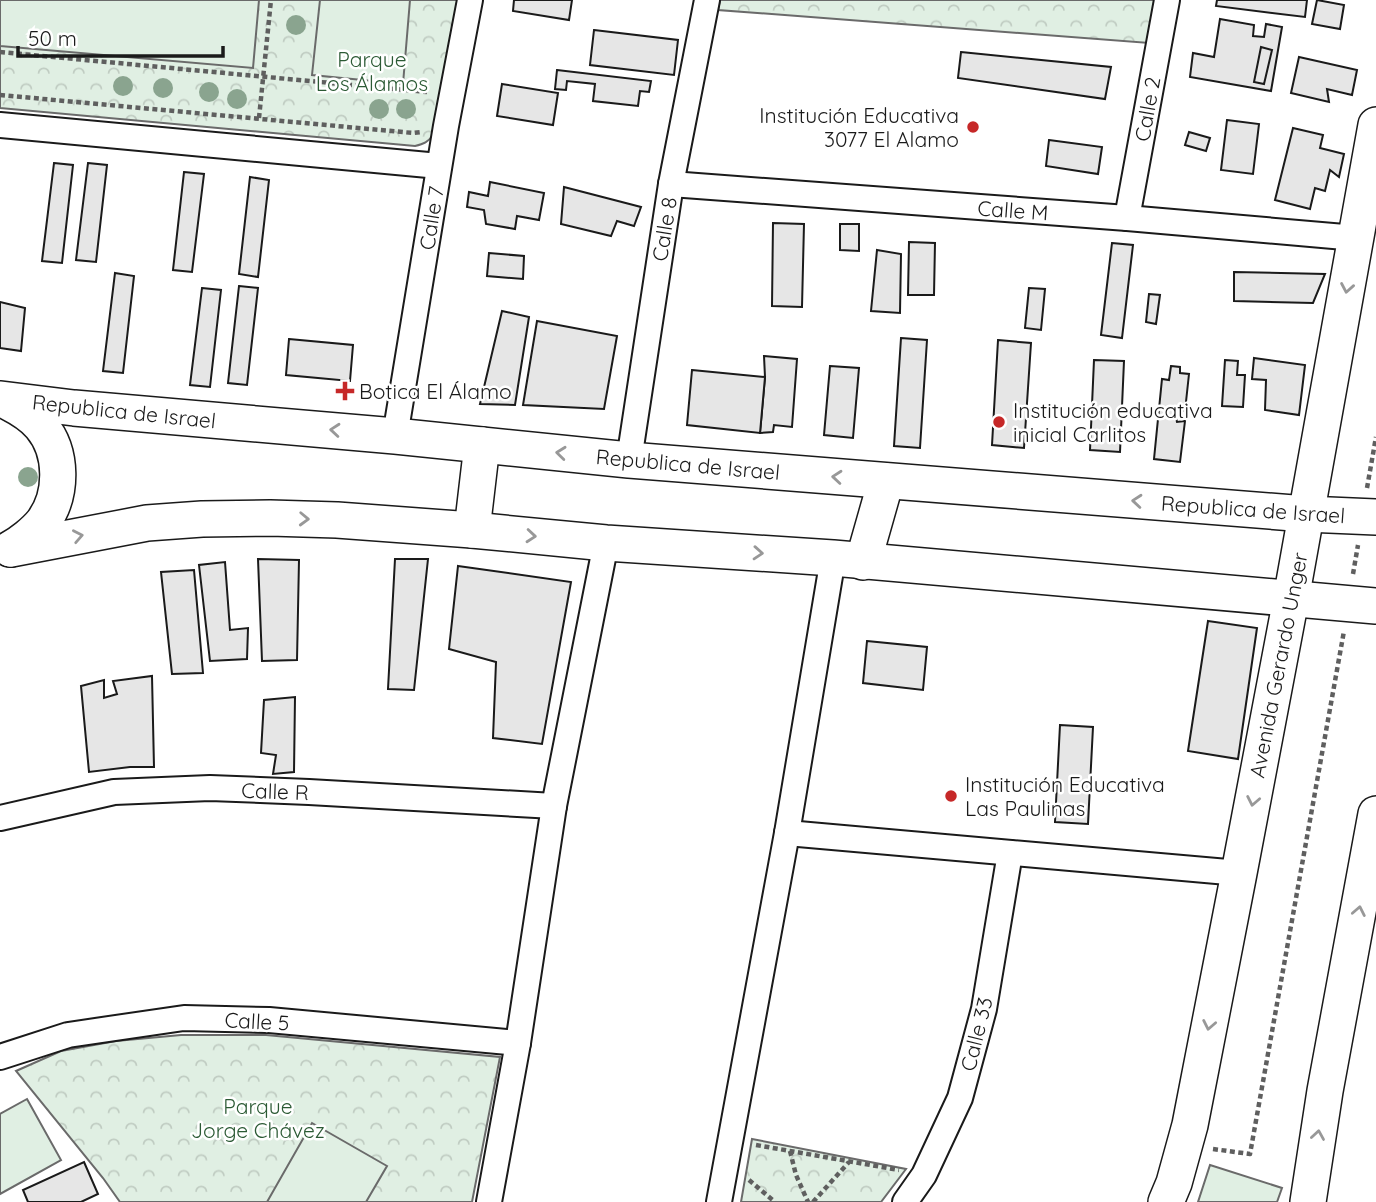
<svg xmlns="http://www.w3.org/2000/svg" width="1376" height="1202" font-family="Quicksand,sans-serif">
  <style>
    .forest { fill: url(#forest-crowns); stroke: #6a6a6a; stroke-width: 2 }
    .pitch { fill: #e0efe3; stroke: #6a6a6a; stroke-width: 2 }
    .building { fill: #e6e6e6; stroke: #1a1a1a; stroke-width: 2 }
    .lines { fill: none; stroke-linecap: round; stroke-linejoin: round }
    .street-casing { stroke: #1a1a1a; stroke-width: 28 }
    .secondary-casing { stroke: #1a1a1a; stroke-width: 38 }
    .path { stroke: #5f5f5f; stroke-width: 4.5; stroke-dasharray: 5 3.5; stroke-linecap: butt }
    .street { stroke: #fff; stroke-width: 24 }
    .secondary { stroke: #fff; stroke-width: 35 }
    .tree { fill: #8aa48f }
    .oneway { stroke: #989898 }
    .poi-dot { fill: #c62828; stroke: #fff; stroke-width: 2.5 }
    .labels { text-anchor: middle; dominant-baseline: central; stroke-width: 5; stroke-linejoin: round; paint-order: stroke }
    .park-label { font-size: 21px; fill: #2b5a34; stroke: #fff }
    .street-label { font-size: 21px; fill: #1a1a1a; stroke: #fff }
    .poi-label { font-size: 21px; fill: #1a1a1a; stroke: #fff; text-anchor: start }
  </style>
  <defs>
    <pattern id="forest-crowns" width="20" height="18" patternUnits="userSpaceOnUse" patternTransform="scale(1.75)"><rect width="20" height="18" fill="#e0efe3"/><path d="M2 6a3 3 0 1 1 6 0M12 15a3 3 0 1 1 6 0" fill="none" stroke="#c0ccc2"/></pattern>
  </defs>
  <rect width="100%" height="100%" fill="#fff"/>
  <g class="forest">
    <path d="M 0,0 L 460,0 L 433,135 C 428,142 424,144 415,146 L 0,108 Z"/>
    <polygon points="720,0 1157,0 1149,43 718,10"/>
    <polygon points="181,1035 266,1035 500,1057 472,1202 120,1202 103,1178 16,1071 61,1051 116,1041"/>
    <polygon points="752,1139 906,1169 881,1202 741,1202"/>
  </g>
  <g class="pitch">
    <polygon points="0,0 259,0 253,68 0,46"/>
    <polygon points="320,0 410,0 403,84 312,75"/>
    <polygon points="27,1099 61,1160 0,1194 0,1114"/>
    <polygon points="312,1123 387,1166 366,1202 267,1202"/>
    <polygon points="1210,1165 1282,1188 1277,1202 1198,1202"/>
  </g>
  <g class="building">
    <polygon points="514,0 572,0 569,20 513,11"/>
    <polygon points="1217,0 1307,0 1305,17 1216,6"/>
    <polygon points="1317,0 1344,5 1340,29 1312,24"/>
    <polygon points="1220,19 1254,25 1253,36 1264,37 1266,24 1282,27 1271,91 1190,77 1193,53 1214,57"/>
    <polygon points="594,30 678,40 674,75 590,65"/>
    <polygon points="1261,47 1272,50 1264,84 1254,82"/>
    <polygon points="961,52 1111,67 1105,99 958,78"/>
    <polygon points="1299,57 1357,70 1352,95 1327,89 1329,102 1291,93"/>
    <polygon points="557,70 651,81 649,92 640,91 638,106 593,101 595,84 567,81 566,90 555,89"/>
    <polygon points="502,84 558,93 553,125 497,116"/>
    <polygon points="1227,120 1259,124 1253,174 1221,170"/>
    <polygon points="1293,128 1323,135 1320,148 1344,154 1339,177 1330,170 1325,191 1315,188 1310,209 1275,200"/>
    <polygon points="1189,132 1210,138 1206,151 1185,145"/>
    <polygon points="1049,140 1102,147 1098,174 1046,166"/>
    <polygon points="54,163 73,165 62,263 42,261"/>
    <polygon points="88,163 107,165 96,262 76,260"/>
    <polygon points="184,172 204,174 192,272 173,270"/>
    <polygon points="250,177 269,180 258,277 239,274"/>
    <polygon points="490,182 544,193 539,220 517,216 515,229 486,224 484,210 467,207 469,192 488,196"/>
    <polygon points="564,187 641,207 634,226 617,221 611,236 561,224"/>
    <polygon points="773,223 804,224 802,307 772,306"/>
    <polygon points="840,224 859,224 859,251 840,250"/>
    <polygon points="909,242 935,243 934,295 908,295"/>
    <polygon points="1112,243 1133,245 1122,338 1101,335"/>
    <polygon points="877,250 901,254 900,313 871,311"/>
    <polygon points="489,253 524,256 523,279 487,276"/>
    <polygon points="1234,272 1325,274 1313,303 1234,301"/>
    <polygon points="115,273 134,276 123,373 103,371"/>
    <polygon points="239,286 258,288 247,385 228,383"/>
    <polygon points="202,288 221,290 210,387 190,385"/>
    <polygon points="1029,288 1045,289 1041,330 1025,328"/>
    <polygon points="1149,294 1160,295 1156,324 1146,322"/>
    <polygon points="0,302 25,308 21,351 0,348"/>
    <polygon points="502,311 529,317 515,405 480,404"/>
    <polygon points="537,321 617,336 604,409 523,405"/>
    <polygon points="901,338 927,340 920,448 894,446"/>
    <polygon points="289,339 353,345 350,381 286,375"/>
    <polygon points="998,340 1031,343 1024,448 992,445"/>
    <polygon points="764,356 797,359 792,427 774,425 773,432 760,433 765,377"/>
    <polygon points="1254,358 1305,365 1299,415 1265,410 1266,380 1252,379"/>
    <polygon points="1094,360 1124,361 1120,452 1090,450"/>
    <polygon points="1225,360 1238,361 1237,375 1245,375 1243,407 1222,406"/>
    <polygon points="830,366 859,368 853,438 824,435"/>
    <polygon points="1171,366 1180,367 1180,373 1189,374 1185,411 1174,410 1177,422 1185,421 1180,462 1154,459 1162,379 1169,380"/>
    <polygon points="692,370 765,377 760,433 687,425"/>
    <polygon points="258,559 299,560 297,660 262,661"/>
    <polygon points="395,559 428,559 414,690 388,689"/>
    <polygon points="225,562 230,630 248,628 247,659 210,661 199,565"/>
    <polygon points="458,566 571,582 542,744 493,738 496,662 449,649"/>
    <polygon points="194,570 203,673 172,674 161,572"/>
    <polygon points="1208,621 1257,628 1238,759 1188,751"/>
    <polygon points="867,641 927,647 923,690 863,683"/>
    <polygon points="152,676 154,767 130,767 89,772 81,686 104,680 104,698 117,694 113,681"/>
    <polygon points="295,697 294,772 273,774 276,755 261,753 264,700"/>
    <polygon points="1060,725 1093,727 1088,824 1055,822"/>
    <polygon points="84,1162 98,1194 81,1202 28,1202 23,1190"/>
  </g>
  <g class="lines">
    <defs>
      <g id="street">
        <polyline points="0,125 439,166"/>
        <polyline points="671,184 1127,218 1356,238"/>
        <polyline points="1127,218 1167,0"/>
        <polyline points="395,436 446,126 470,0"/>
        <polyline points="629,460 671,184 707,0"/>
        <polyline points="0,818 114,792 210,788 309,792 554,806"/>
        <polyline points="787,833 1239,873"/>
        <polyline points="0,1057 68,1035 184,1018 269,1020 518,1043"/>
        <polyline points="489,1202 518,1043 554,806 606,543"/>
        <polyline points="719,1202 787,833 833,558"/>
        <polyline points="905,1202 924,1175 960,1098 984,1009 1010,853"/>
      </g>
      <g id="secondary">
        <polyline points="1,399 74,408 395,436 629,460 1306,514 1376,517"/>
        <path d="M 6,401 C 20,408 32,415 41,426 C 63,452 63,495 43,522 C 35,532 21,543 10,549"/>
        <polyline points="472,530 482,445"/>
        <polyline points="11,549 147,523 202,519 270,518 337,520 472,530 606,543 833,558 1376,606"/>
        <polyline points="863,562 886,481"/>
        <polyline points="1166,1202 1174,1183 1190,1125 1239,873 1291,599 1376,125"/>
        <polyline points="1308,1202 1325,1091 1376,814"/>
      </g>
    </defs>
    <use href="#street" class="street-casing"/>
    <use href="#secondary" class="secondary-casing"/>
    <g class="path">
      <polyline points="0,52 427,92"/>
      <polyline points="0,95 413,133 421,132"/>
      <polyline points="259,118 271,0"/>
      <polyline points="1367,488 1376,437"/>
      <polyline points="1353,574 1358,545"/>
      <polyline points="756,1145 899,1170"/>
      <polyline points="1213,1149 1250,1154 1344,631"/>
      <polyline points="790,1151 796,1175 808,1202"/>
      <polyline points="749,1180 775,1202"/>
      <polyline points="813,1202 849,1162"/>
    </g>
    <use href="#street" class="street"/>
    <use href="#secondary" class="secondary"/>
  </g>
  <g class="tree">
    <circle cx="296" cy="25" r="10"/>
    <circle cx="123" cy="86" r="10"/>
    <circle cx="163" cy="88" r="10"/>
    <circle cx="209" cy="92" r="10"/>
    <circle cx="237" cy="99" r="10"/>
    <circle cx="379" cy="109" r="10"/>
    <circle cx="406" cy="109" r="10"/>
    <circle cx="28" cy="477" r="10"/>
  </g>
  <defs><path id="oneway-chevron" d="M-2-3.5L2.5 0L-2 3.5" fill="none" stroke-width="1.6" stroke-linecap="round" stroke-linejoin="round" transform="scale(1.75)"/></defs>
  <g class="oneway">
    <use href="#oneway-chevron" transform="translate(1347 288) rotate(100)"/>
    <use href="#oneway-chevron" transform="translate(335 430) rotate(-175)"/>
    <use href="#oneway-chevron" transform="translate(561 453) rotate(-174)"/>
    <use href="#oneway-chevron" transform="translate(837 477) rotate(-175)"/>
    <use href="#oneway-chevron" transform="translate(1137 501) rotate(-175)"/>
    <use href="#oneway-chevron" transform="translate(304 519) rotate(2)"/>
    <use href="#oneway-chevron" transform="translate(78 536) rotate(-11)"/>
    <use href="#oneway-chevron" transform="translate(531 536) rotate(5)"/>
    <use href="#oneway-chevron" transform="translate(758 553) rotate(4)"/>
    <use href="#oneway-chevron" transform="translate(1253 801) rotate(101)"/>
    <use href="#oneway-chevron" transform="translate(1359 911) rotate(-79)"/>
    <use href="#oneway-chevron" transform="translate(1209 1025) rotate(101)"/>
    <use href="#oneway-chevron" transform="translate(1318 1135) rotate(-81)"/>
  </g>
  <g class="poi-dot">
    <circle cx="973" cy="127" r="7"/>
    <path d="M341.5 380.5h7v7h7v7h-7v7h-7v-7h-7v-7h7z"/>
    <circle cx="999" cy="422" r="7"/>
    <circle cx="951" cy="796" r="7"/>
  </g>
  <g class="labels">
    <g class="park-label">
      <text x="372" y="59">Parque<tspan x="372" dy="24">Los Álamos</tspan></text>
      <text x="258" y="1106">Parque<tspan x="258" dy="24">Jorge Chávez</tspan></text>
    </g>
    <g class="street-label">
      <text transform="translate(1147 109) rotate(-80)">Calle 2</text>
      <text transform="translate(1013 210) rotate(4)">Calle M</text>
      <text transform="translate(431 218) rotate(-81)">Calle 7</text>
      <text transform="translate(664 229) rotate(-81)">Calle 8</text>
      <text transform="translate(124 411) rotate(6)">Republica de Israel</text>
      <text transform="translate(688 464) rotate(5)">Republica de Israel</text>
      <text transform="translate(1253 509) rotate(4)">Republica de Israel</text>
      <text transform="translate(1278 665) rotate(-79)">Avenida Gerardo Unger</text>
      <text transform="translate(275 791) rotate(2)">Calle R</text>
      <text transform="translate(257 1021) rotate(3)">Calle 5</text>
      <text transform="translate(976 1034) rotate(-76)">Calle 33</text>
    </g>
    <g class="poi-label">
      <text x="959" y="115" text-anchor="end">Institución Educativa<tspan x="959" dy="24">3077 El Alamo</tspan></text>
      <text x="359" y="391">Botica El Álamo</text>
      <text x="1013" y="410">Institución educativa<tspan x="1013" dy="24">inicial Carlitos</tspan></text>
      <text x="965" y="784">Institución Educativa<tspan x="965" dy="24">Las Paulinas</tspan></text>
    </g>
  </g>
  <path d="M18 46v10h205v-10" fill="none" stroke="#1a1a1a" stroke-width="3.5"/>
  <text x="28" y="46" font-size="21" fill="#1a1a1a" stroke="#ffffff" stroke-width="5" paint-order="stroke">50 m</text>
</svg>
